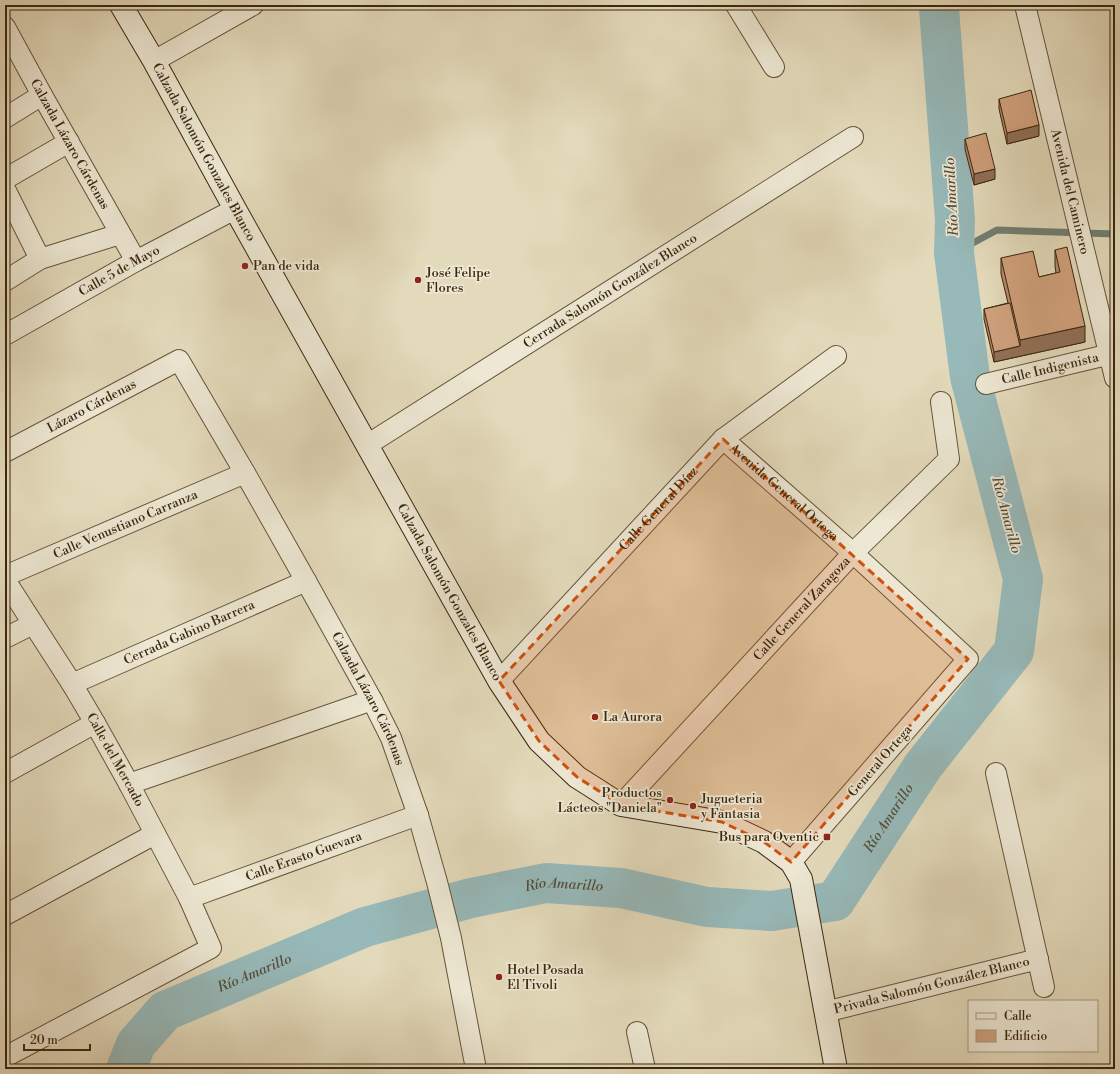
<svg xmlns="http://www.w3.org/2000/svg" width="1120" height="1074" font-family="'Libre Bodoni',serif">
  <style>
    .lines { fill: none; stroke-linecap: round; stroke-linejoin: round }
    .stream { stroke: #727f75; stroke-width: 7 }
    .river { stroke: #97b9b9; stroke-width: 40 }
    .street-casing { stroke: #655439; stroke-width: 22 }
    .secondary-casing { stroke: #3b270e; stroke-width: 24 }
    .street { stroke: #ede7d3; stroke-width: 20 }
    .secondary { stroke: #ede7d3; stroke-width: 22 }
    .wall { fill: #b28a6b; stroke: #3b270e }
    .shaded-wall { fill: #917057; stroke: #3b270e }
    .building { fill: #cfa07c; stroke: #3b270e }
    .marked { fill: #ce520c; fill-opacity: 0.2; stroke: #ce520c; stroke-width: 3; stroke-dasharray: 8 5; stroke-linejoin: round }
    .poi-dot { fill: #8f2418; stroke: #ede7d3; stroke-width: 1.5 }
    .labels { text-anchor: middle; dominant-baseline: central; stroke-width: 3.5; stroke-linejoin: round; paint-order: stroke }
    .street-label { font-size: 13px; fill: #3b270e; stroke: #ede7d3 }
    .poi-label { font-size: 13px; fill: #3b270e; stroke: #ede7d3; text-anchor: start }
    .water-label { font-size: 14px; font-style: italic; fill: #524c39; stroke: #ede7d3 }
  </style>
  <rect width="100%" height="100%" fill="#e3dabb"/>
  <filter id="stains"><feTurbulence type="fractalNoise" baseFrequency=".005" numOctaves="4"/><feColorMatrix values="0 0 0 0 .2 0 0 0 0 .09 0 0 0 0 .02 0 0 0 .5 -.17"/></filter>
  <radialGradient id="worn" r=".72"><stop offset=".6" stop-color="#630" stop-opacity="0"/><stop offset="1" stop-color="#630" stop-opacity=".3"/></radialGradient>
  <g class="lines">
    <polyline class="stream" points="954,253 997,230 1115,234"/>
    <path class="river" id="s1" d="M 126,1069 L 136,1044 L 165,1011 L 365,927 L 471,898 L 546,883 L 621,888 L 707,907 L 772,911 L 835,901 L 923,766 L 1014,651 L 1023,579 L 970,377 L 954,253 L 955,220 L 939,8 L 940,5"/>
    <defs>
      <g id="street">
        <polyline points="736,5 774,67"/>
        <path id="s2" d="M 1025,5 L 1115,378"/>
        <path id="s3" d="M 5,27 L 42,95 L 136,261"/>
        <polyline points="154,61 253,5"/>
        <polyline points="5,118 42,95"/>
        <polyline points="5,179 69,142"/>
        <polyline points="5,189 40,259"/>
        <polyline points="5,281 40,259 120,234"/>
        <path id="s4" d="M 5,335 L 136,261 L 235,209"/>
        <path id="s5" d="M 986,384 L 1115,353"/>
        <path id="s6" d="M 723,439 L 853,553 L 968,659 L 791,862"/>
        <path id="s7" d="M 367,445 L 853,137"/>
        <path id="s8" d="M 5,452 L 179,360 L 245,473 L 306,581 L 372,700 L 391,738 L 418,815 L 437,882 L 451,938 L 476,1069"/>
        <path id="s9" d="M 5,576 L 245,473"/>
        <path id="s10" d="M 5,580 L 72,684 L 95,723 L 129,784 L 189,898 L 211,948 L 5,1057"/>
        <polyline points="5,638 33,624"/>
        <path id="s11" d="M 499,681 L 723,439 L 836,356"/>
        <path id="s12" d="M 72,684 L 306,581"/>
        <polyline points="5,773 95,723"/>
        <polyline points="996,773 1044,987"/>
        <polyline points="129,784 372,700"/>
        <path id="s13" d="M 621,805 L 853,553 L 949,459 L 941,402"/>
        <path id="s14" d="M 189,898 L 418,815"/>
        <polyline points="5,915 155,834"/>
        <path id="s15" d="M 825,1012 L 1038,959"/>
        <polyline points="637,1032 645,1069"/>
      </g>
      <g id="secondary">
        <path id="s16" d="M 121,5 L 154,61 L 235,209 L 499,681 L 539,741 L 577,777 L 621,805 L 722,822 L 764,842 L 791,862 L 801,879 L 836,1069"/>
      </g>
    </defs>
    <use href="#street" class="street-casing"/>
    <use href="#secondary" class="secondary-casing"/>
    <use href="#street" class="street"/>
    <use href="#secondary" class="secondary"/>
  </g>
  <g class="wall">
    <polygon points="999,99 1039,136 1007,144 999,109"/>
    <polygon points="965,139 995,179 974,185 965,149"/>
    <polygon points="1055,250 1085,342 994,362 984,319 984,309 1008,303 1001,274 1001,258 1039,277 1056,273 1055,266"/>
  </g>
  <g class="shaded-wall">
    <polygon points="1039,125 1039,136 1007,144 1007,133"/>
    <polygon points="995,169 995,179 974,185 974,174"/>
    <polygon points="1085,326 1085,342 994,362 994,352 1020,346 1020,340"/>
  </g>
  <g class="building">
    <polygon points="1031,90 1039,125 1007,133 999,99"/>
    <polygon points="986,133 995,169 974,174 965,139"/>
    <polygon points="1067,247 1085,326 1020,340 1001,258 1033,251 1039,277 1060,272 1055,250"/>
    <polygon points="1010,303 1020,346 994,352 984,309"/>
  </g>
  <path class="marked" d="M 723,439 L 968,659 L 791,862 L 764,842 L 722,822 L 621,805 L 577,777 L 539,741 L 499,681 Z"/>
  <g class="poi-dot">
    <circle cx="245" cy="266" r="4"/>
    <circle cx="418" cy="280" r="4"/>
    <circle cx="595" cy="717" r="4"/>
    <circle cx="670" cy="800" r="4"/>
    <circle cx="693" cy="806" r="4"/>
    <rect x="823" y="833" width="8" height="8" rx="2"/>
    <circle cx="499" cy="977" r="4"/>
  </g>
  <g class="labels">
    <g class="street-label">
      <text stroke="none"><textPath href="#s3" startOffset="134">Calzada Lázaro Cárdenas</textPath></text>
      <text stroke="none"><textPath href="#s16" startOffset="169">Calzada Salomón Gonzales Blanco</textPath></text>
      <text stroke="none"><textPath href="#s2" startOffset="192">Avenida del Caminero</textPath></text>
      <text stroke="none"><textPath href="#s4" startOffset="131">Calle 5 de Mayo</textPath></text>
      <text stroke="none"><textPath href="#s7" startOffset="288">Cerrada Salomón González Blanco</textPath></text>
      <text stroke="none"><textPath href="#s5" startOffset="66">Calle Indigenista</textPath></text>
      <text stroke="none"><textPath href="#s8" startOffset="98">Lázaro Cárdenas</textPath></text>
      <text stroke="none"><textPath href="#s6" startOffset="81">Avenida General Ortega</textPath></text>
      <text stroke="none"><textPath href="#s11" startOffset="235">Calle General Díaz</textPath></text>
      <text stroke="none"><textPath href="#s9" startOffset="131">Calle Venustiano Carranza</textPath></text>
      <text stroke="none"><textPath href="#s16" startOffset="673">Calzada Salomón Gonzales Blanco</textPath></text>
      <text stroke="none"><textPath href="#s13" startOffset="267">Calle General Zaragoza</textPath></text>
      <text stroke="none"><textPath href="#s12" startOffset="128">Cerrada Gabino Barrera</textPath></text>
      <text stroke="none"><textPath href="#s8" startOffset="585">Calzada Lázaro Cárdenas</textPath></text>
      <text stroke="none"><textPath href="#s10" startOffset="211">Calle del Mercado</textPath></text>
      <text transform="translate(880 761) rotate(-49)">General Ortega</text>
      <text stroke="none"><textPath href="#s14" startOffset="122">Calle Erasto Guevara</textPath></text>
      <text stroke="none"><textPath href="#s15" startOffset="110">Privada Salomón González Blanco</textPath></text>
    </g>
    <g class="poi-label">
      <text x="253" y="266">Pan de vida</text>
      <text x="426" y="273">José Felipe<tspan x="426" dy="15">Flores</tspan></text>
      <text x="603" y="717">La Aurora</text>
      <text x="662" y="793" text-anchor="end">Productos<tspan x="662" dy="15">Lácteos "Daniela"</tspan></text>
      <text x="701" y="799">Jugueteria<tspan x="701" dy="15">y Fantasia</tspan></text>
      <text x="819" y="837" text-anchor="end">Bus para Oventic</text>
      <text x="507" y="970">Hotel Posada<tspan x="507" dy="15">El Tivoli</tspan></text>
    </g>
    <g class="water-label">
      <text transform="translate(952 197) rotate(-93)">Río Amarillo</text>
      <text transform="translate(1006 515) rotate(75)">Río Amarillo</text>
      <text stroke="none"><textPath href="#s1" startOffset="865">Río Amarillo</textPath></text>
      <text stroke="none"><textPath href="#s1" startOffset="492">Río Amarillo</textPath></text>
      <text stroke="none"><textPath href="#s1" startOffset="168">Río Amarillo</textPath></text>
    </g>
  </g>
  <rect width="1120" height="1074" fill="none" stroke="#e3dabb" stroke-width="20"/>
  <rect x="6" y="6" width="1108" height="1062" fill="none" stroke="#3b270e" stroke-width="2"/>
  <rect x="10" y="10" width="1100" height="1054" fill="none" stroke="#3b270e"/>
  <rect x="968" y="1000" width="130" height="52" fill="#ede7d3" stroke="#a69a84"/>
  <rect x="976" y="1013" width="20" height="6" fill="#ede7d3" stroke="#a69a84"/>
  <text x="1004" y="1020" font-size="12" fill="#3b270e">Calle</text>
  <rect x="976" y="1030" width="20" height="12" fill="#cfa07c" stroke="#a69a84"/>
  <text x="1004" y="1040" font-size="12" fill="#3b270e">Edificio</text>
  <path d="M24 1044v6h66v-6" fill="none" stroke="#3b270e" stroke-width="2"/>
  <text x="30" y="1044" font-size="12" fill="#3b270e" stroke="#ede7d3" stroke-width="3" paint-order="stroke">20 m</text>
  <rect width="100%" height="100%" filter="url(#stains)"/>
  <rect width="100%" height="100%" fill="url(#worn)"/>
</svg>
